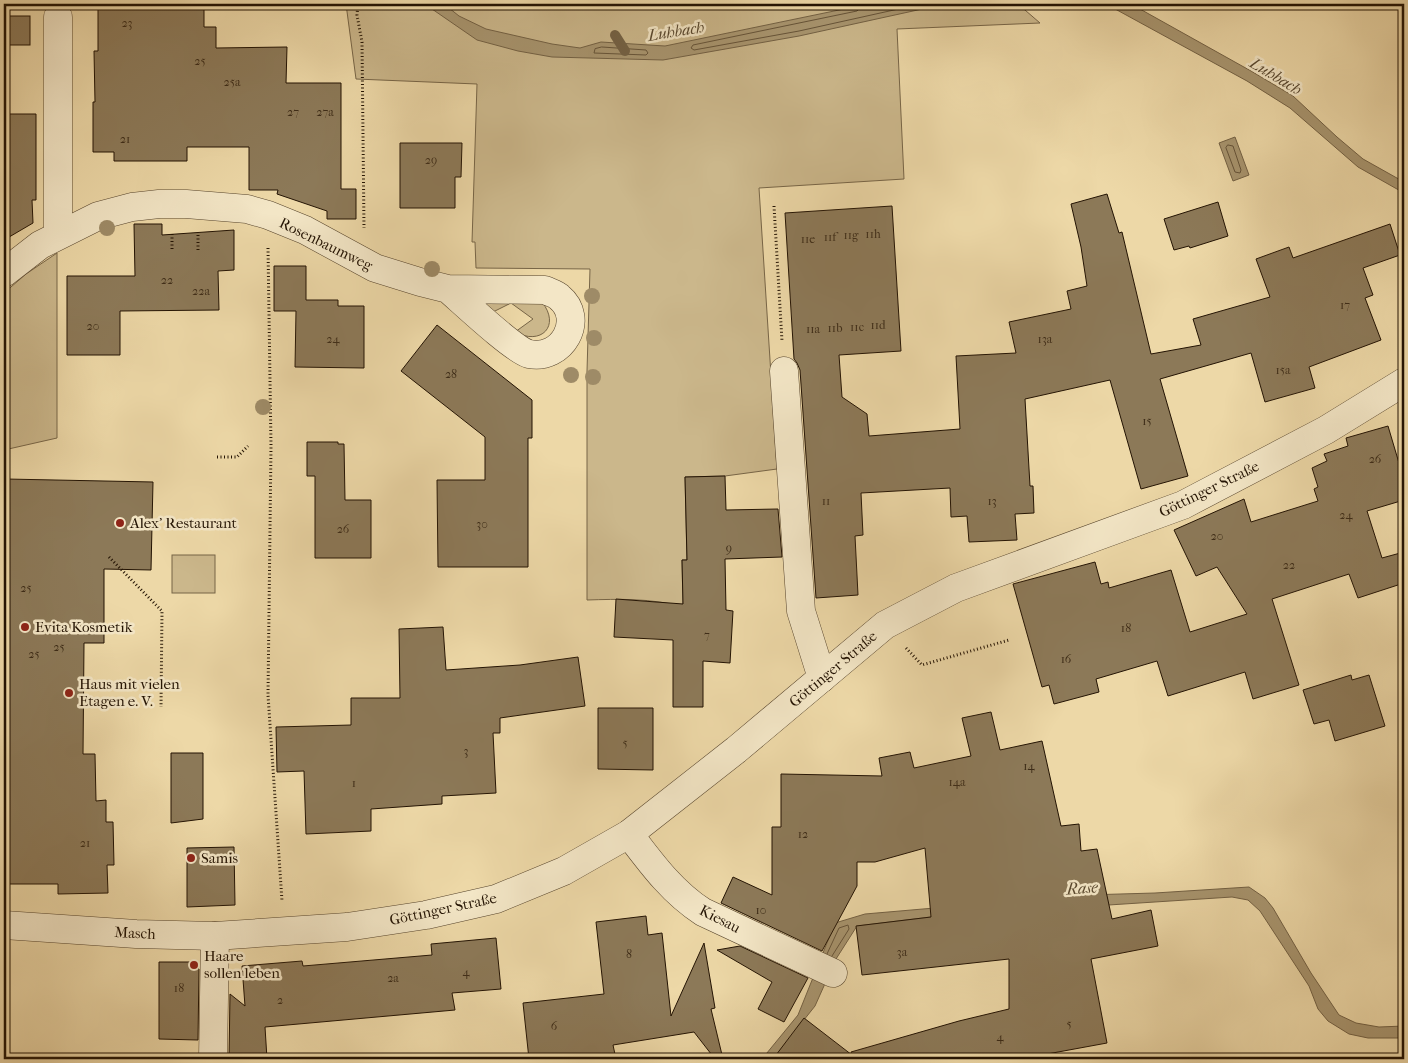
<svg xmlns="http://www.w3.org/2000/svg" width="1408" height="1063" font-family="'IM FELL French Canon',serif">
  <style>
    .green { fill: #cbb78b; stroke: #776547 }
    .water { fill: #a8956f; stroke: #736144 }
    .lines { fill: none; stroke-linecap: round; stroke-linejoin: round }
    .shore { stroke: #665439; stroke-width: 1 }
    .stream { stroke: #736144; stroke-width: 10 }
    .building { fill: #8c7958; stroke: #231303 }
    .minor-casing { stroke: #56442c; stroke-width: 29 }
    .path { stroke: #231303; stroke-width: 3; stroke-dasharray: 1 2.5; stroke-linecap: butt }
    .minor { stroke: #f3e6c6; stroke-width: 28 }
    .tree { fill: #9e8b67 }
    .poi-dot { fill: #8f2418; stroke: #f3e6c6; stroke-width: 2 }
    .labels { text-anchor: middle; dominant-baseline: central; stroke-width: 5; stroke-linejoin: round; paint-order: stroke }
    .number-label { font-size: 12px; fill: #3d2c18 }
    .street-label { font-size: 15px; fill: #231303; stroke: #f3e6c6 }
    .poi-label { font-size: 15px; fill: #231303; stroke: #f3e6c6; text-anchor: start }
    .water-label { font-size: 16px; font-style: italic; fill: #58472e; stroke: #f3e6c6 }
  </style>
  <rect width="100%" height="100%" fill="#edd8a7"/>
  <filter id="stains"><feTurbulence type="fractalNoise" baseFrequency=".004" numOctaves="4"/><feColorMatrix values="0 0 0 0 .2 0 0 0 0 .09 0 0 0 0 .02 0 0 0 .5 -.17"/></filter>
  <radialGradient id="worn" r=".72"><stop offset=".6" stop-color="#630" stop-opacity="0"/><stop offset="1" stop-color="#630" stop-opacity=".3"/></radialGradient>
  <g class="green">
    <path d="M 346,4 L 1018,4 L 1040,23 L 897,29 L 904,179 L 759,188 L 777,469 L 725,476 L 685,477 L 687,560 L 682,560 L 683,607 C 652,598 618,599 587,600 L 587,371 L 590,269 L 476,268 L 475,242 L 472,242 L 477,84 L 356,79 Z"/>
    <polygon points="57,253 57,438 4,450 4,293 26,274"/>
    <path d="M 486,300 L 542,302 C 561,326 541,346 515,332 L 533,319 L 511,303 L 493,312 L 485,305 Z"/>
    <rect x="172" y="555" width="43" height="38"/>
  </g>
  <g class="water">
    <polygon points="428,4 444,4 459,16 486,29 552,44 580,48 601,42 665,46 868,4 945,4 799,36 663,60 552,57 518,51 477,40 432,9"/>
    <polygon points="1106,4 1131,4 1251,71 1293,96 1337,137 1363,159 1404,182 1404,193 1358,167 1290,108 1247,81"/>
    <polygon points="1235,137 1249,175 1233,181 1219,143"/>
    <polygon points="1249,887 1265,898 1273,908 1311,973 1339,1015 1356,1023 1379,1027 1404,1026 1404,1038 1368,1038 1349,1034 1328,1021 1318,1009 1309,986 1260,911 1248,900 1232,897 939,916 857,926 836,959 815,1006 773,1059 762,1059 798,1015 835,923 865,914 1085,895 1155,893"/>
  </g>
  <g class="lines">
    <g class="shore">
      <polyline points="861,4 860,8 857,11 693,45 691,48 694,50 799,31 921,4"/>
      <polygon points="602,47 646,50 648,53 646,55 594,53 595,49"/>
      <polygon points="1228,145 1233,146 1241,170 1240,173 1235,172 1226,148"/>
      <polyline points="827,954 839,928 848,925 849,929 832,956"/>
    </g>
    <polyline class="stream" points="615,35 625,51"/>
  </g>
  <g class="building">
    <polygon points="98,4 204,4 204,27 216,27 216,48 287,47 286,83 341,83 341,189 356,189 356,219 327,219 327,211 277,194 278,190 249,190 249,147 187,147 187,161 114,161 114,152 93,152 93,102 95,102 94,51 98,51"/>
    <rect x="4" y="16" width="26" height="29"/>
    <polygon points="4,114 36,114 36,200 32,200 33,223 4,240"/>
    <polygon points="400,143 462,143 461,177 455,177 455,208 400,208"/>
    <polygon points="1107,194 1119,233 1122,232 1151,354 1201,345 1193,319 1270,297 1256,259 1289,247 1293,258 1390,224 1400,255 1363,268 1373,295 1365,298 1381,340 1309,367 1315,388 1265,402 1251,353 1160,379 1188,476 1141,489 1110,380 1025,399 1030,486 1033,486 1034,513 1015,514 1017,540 969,542 967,516 951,517 950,488 861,493 863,535 855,536 858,595 816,598 800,370 797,363 794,359 785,213 892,206 901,351 839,355 842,397 867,414 869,436 960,429 956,356 1016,353 1009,322 1071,309 1067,291 1087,286 1081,247 1071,204"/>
    <polygon points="1218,202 1228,236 1190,248 1189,246 1174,250 1164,219"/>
    <polygon points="134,224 162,224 162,235 234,230 234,270 218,271 219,310 120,311 120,355 67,355 67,276 135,276"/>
    <polygon points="274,266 306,266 306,300 338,300 338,306 364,306 364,368 295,367 296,311 274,311"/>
    <polygon points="437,325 532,400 532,438 528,438 528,567 438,567 437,480 485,480 485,437 401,371"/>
    <polygon points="1388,426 1404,480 1404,500 1367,511 1382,558 1404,552 1404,583 1358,598 1349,574 1272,599 1299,685 1253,699 1245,672 1168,696 1157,661 1096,679 1099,692 1054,704 1049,685 1042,687 1013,584 1095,562 1101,584 1108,582 1109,588 1171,570 1190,632 1247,614 1217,567 1196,576 1174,530 1244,499 1251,522 1318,501 1314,489 1318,487 1312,468 1327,461 1324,454 1348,446 1346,438"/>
    <polygon points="307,442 338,442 338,444 344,444 345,500 371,500 371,558 315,558 315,476 307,476"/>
    <polygon points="725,476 726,510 778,509 782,557 725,559 726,610 733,611 730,663 703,661 703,707 673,707 673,640 614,637 616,599 683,604 682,560 687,560 685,477"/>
    <polygon points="6,479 153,482 151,570 104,569 104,643 84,643 83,754 95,754 96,801 106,800 106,822 113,822 114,865 107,865 108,893 58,894 58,884 4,884 4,642"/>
    <polygon points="443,627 446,670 520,665 578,657 585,706 500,718 500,733 493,733 496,793 442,796 442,804 371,809 371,831 306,834 304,771 277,772 276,727 351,725 351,698 400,698 399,629"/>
    <polygon points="1351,675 1352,680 1369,675 1385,726 1335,741 1329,720 1314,724 1303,690"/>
    <polygon points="598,708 653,708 653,770 598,769"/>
    <polygon points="991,712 1000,750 1042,741 1061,826 1079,824 1081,851 1097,849 1112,919 1151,910 1158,946 1091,959 1107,1043 1020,1059 773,1059 804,1018 852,1055 851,1052 959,1021 1009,1009 1009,959 862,975 856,926 931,917 925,848 875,862 857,862 857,886 822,951 721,903 733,877 772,895 772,827 781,827 781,774 882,776 879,758 910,752 914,768 971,756 962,718"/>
    <polygon points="171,753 203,753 203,819 171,823"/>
    <polygon points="234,847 235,905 187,907 187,848"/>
    <polygon points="646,916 648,935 662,933 671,1016 704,943 715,1008 711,1009 723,1059 715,1059 694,1032 613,1045 616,1059 529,1059 523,1003 604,994 596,922"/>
    <polygon points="496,938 501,989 452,993 455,1010 265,1027 267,1059 229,1059 230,994 245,1006 242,966 302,961 303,966 432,955 431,944"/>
    <polygon points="740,946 808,978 784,1022 758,1009 772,982 717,950"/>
    <polygon points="159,962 191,962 199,969 198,1040 159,1039"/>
  </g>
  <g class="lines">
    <defs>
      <g id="minor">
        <polyline points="58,17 58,234"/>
        <path d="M 4,273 L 40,245 L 98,216 L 132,207 L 159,204 L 186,204 L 247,209 L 268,215 L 305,230 L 375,268 L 420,282 L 448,289 L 545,290 C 549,292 556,294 559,297 C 586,319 562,361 529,354 C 514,350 463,302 448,289"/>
        <polyline points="784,371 801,611 822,678"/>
        <path d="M 629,834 C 651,863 672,892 703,912 L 833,973"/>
        <polyline points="4,925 136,934 215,936 347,927 426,915 496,899 564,871 629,834 736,750 885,625 956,588 1183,505 1326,430 1404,382"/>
        <polyline points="213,1059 215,936"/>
      </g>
    </defs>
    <use href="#minor" class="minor-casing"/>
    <g class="path">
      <polyline points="358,4 357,15 362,42 364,228"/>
      <polyline points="774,206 782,341"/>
      <polyline points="172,234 172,250"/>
      <polyline points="198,235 198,250"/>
      <polyline points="268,248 271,446 268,695 282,901"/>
      <polyline points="217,457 237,457 248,446"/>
      <polyline points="109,557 162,611 161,707"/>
      <polyline points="906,648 922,665 1009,640"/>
    </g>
    <use href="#minor" class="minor"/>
  </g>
  <g class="tree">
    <circle cx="107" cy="228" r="8"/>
    <circle cx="432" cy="269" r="8"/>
    <circle cx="592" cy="296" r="8"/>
    <circle cx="594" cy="338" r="8"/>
    <circle cx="571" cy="375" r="8"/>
    <circle cx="593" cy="377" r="8"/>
    <circle cx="263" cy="407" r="8"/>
  </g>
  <g class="poi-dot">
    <circle cx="120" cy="523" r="5"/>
    <circle cx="25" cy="627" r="5"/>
    <circle cx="69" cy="693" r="5"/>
    <circle cx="191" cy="858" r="5"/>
    <circle cx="194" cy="965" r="5"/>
  </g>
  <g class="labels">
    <g class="number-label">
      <text x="127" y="23">23</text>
      <text x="200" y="61">25</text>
      <text x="232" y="82">25a</text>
      <text x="293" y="112">27</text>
      <text x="325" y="112">27a</text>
      <text x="125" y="139">21</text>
      <text x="431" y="160">29</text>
      <text x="873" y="234">11h</text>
      <text x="851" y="235">11g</text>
      <text x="830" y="237">11f</text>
      <text x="808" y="239">11e</text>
      <text x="167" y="280">22</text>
      <text x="201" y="291">22a</text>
      <text x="1345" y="305">17</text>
      <text x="878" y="325">11d</text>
      <text x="93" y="326">20</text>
      <text x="857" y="327">11c</text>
      <text x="835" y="328">11b</text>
      <text x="813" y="329">11a</text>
      <text x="333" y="339">24</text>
      <text x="1045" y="339">13a</text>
      <text x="1283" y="370">15a</text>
      <text x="451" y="374">28</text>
      <text x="1147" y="421">15</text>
      <text x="1375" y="459">26</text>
      <text x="826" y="501">11</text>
      <text x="992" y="501">13</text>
      <text x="1346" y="515">24</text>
      <text x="482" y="524">30</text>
      <text x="343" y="529">26</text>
      <text x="1217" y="536">20</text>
      <text x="729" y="548">9</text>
      <text x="1289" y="565">22</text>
      <text x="26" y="588">25</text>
      <text x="1126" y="628">18</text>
      <text x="707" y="635">7</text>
      <text x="59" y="647">25</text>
      <text x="34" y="654">25</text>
      <text x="1066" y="659">16</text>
      <text x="625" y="743">5</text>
      <text x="466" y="751">3</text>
      <text x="1029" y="766">14</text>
      <text x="957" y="782">14a</text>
      <text x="354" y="783">1</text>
      <text x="803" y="834">12</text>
      <text x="85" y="843">21</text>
      <text x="761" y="910">10</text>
      <text x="902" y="952">3a</text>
      <text x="629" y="954">8</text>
      <text x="466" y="972">4</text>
      <text x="393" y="978">2a</text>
      <text x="179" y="988">18</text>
      <text x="280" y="1000">2</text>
      <text x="1069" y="1024">5</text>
      <text x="554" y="1026">6</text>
      <text x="1000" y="1037">4</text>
    </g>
    <g class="street-label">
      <text transform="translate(326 244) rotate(26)">Rosenbaumweg</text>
      <text transform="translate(1209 489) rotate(-26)">Göttinger Straße</text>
      <text transform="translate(833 669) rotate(-40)">Göttinger Straße</text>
      <text transform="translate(443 909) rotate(-12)">Göttinger Straße</text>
      <text transform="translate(720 919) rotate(27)">Kiesau</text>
      <text transform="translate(135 933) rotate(3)">Masch</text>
    </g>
    <g class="poi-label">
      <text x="130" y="523">Alex' Restaurant</text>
      <text x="35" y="627">Evita Kosmetik</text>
      <text x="79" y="684">Haus mit vielen<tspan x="79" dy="17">Etagen e. V.</tspan></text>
      <text x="201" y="858">Samis</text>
      <text x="204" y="956">Haare<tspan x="204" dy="17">sollen leben</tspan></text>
    </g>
    <g class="water-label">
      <text transform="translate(676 31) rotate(-9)">Luhbach</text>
      <text transform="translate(1276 76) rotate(31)">Luhbach</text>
      <text transform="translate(1082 888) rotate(-4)">Rase</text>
    </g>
  </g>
  <rect width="1408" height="1063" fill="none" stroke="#edd8a7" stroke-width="20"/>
  <rect x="5" y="5" width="1398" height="1053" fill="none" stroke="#231303" stroke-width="2.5"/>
  <rect x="10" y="10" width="1388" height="1043" fill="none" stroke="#231303"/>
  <rect width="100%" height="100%" filter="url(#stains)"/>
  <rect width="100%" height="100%" fill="url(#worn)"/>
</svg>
